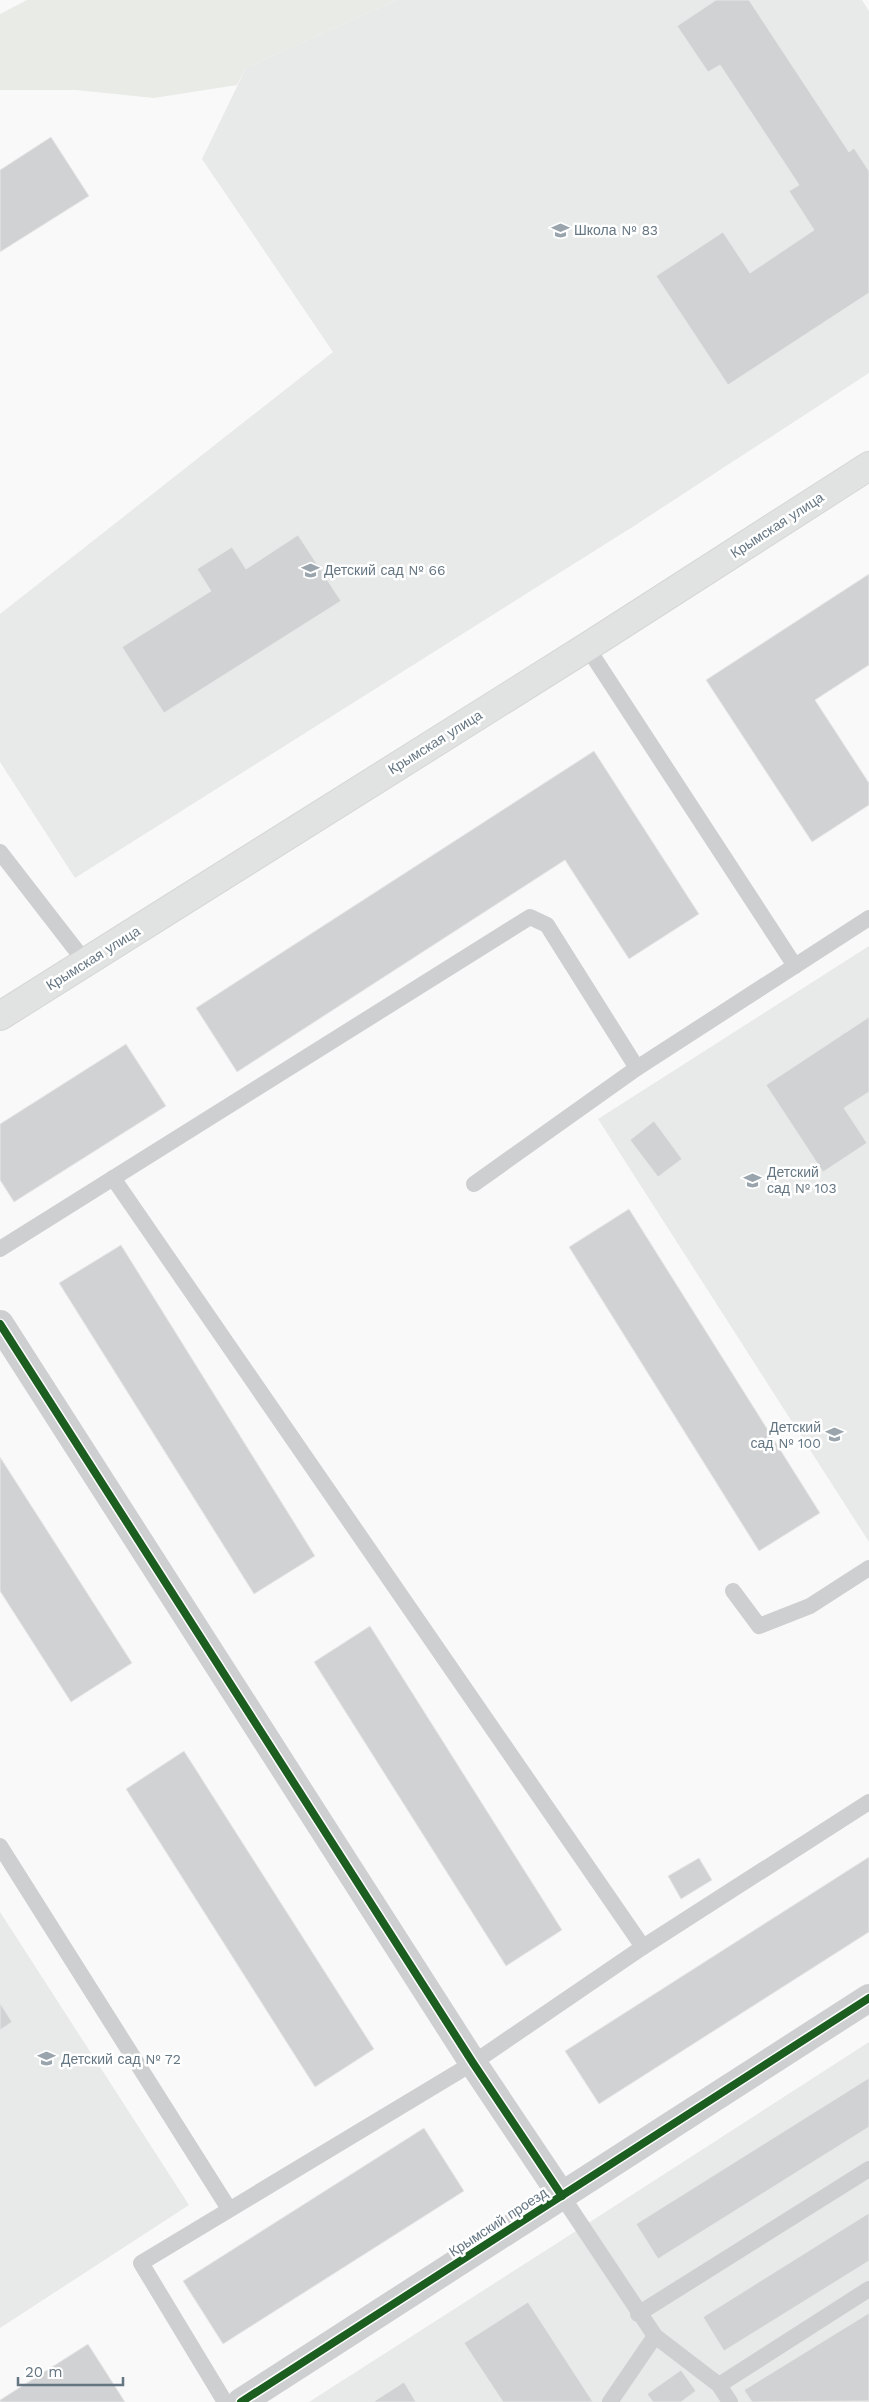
<svg xmlns="http://www.w3.org/2000/svg" width="869" height="2402" font-family="'Work Sans',sans-serif">
  <style>
    .built { fill: #e8e9e9 }
    .green { fill: #e8ebe6 }
    .building { fill: #d0d2d3; stroke: #e8e8e8 }
    .lines { fill: none; stroke-linecap: round; stroke-linejoin: round }
    .secondary-casing { stroke: #d5d6d7; stroke-width: 30 }
    .lane { stroke: #cecfd0; stroke-width: 16 }
    .street { stroke: #cecfd0; stroke-width: 28 }
    .secondary { stroke: #e1e2e2; stroke-width: 28 }
    .cycleway-casing { stroke: #fff; stroke-width: 11 }
    .cycleway { stroke: #1b5e20; stroke-width: 8 }
    .labels { text-anchor: middle; dominant-baseline: central; stroke-width: 5; stroke-linejoin: round; paint-order: stroke }
    .poi-label { font-size: 14px; fill: #657683; stroke: #fff; text-anchor: start }
    .street-label { font-size: 14px; fill: #657683; stroke: #fff }
  </style>
  <rect width="100%" height="100%" fill="#f9f9f9"/>
  <g class="built">
    <polygon points="397,0 862,0 869,11 869,373 634,526 75,878 0,762 0,614 333,352 202,159 246,68"/>
    <polygon points="869,946 869,1542 598,1119"/>
    <polygon points="0,1912 189,2205 0,2328"/>
    <polygon points="869,2042 869,2402 309,2402 548,2249"/>
  </g>
  <polygon class="green" points="27,0 397,0 246,68 237,85 154,98 76,90 0,90 0,14"/>
  <g class="building">
    <polygon points="716,0 749,0 849,152 854,148 869,171 869,293 728,385 656,276 723,232 750,273 814,230 789,191 799,185 720,65 708,72 677,26"/>
    <polygon points="51,137 89,196 0,252 0,170"/>
    <polygon points="298,535 341,601 164,713 122,647 211,591 197,569 232,547 246,569"/>
    <polygon points="869,574 869,665 815,700 869,783 869,805 812,842 706,680"/>
    <polygon points="594,751 699,914 629,959 565,860 237,1072 196,1008"/>
    <polygon points="869,1017 869,1092 844,1108 867,1143 823,1172 766,1085"/>
    <polygon points="126,1044 166,1106 14,1202 0,1180 0,1124"/>
    <polygon points="654,1121 682,1159 658,1177 630,1140"/>
    <polygon points="629,1209 820,1513 759,1551 569,1247"/>
    <polygon points="121,1245 315,1556 254,1594 59,1283"/>
    <polygon points="0,1457 132,1663 71,1702 0,1591"/>
    <polygon points="370,1626 562,1930 506,1966 314,1662"/>
    <polygon points="184,1751 374,2049 315,2087 126,1789"/>
    <polygon points="869,1857 869,1932 599,2104 565,2051"/>
    <polygon points="699,1858 712,1880 681,1899 668,1876"/>
    <polygon points="0,2003 12,2022 0,2030"/>
    <polygon points="869,2078 869,2127 658,2259 636,2224"/>
    <polygon points="424,2128 464,2191 223,2344 183,2281"/>
    <polygon points="869,2213 869,2261 724,2351 703,2317"/>
    <polygon points="528,2302 593,2402 503,2402 464,2343"/>
    <polygon points="869,2313 869,2401 752,2402 744,2390"/>
    <polygon points="88,2344 125,2402 0,2402 0,2400"/>
    <polygon points="681,2370 696,2391 681,2402 653,2402 647,2394"/>
    <polygon points="404,2382 416,2402 373,2402"/>
  </g>
  <g class="lines">
    <defs>
      <polyline id="secondary" points="0,1016 587,647 869,466"/>
    </defs>
    <use href="#secondary" class="secondary-casing"/>
    <g class="lane">
      <polyline points="587,647 795,966"/>
      <polyline points="0,852 86,963"/>
      <polyline points="113,1178 643,1947 473,2063 141,2263 225,2402"/>
      <polyline points="474,1184 637,1068 869,918"/>
      <polyline points="0,1249 530,917 547,925 637,1068"/>
      <polyline points="733,1591 759,1626 810,1606 869,1568"/>
      <polyline points="0,1846 229,2209"/>
      <polyline points="643,1947 869,1802"/>
      <polyline points="562,2196 655,2336 719,2385 730,2402"/>
      <polyline points="638,2314 869,2169"/>
      <polyline points="719,2385 869,2289"/>
      <polyline points="610,2402 655,2336"/>
    </g>
    <g class="street">
      <polyline points="0,1324 473,2063 562,2196"/>
      <polyline points="241,2402 869,1998"/>
    </g>
    <use href="#secondary" class="secondary"/>
    <defs>
      <g id="cycleway">
        <polyline points="0,1324 473,2063 562,2196"/>
        <polyline points="241,2402 869,1998"/>
      </g>
    </defs>
    <use href="#cycleway" class="cycleway-casing"/>
    <use href="#cycleway" class="cycleway"/>
  </g>
  <defs>
    <symbol id="school-bare" viewBox="-9 -9 18 18"><path d="M0-5L7-2L0 1L-7-2ZM-4 1L0 2.5L4 1V4Q0 6-4 4Z" fill="#99a4ac" stroke="#fff" stroke-width="2.5" paint-order="stroke"/></symbol>
  </defs>
  <g fill-rule="evenodd">
    <use href="#school-bare" x="548" y="218" width="25" height="25"/>
    <use href="#school-bare" x="298" y="558" width="25" height="25"/>
    <use href="#school-bare" x="740" y="1168" width="25" height="25"/>
    <use href="#school-bare" x="822" y="1422" width="25" height="25"/>
    <use href="#school-bare" x="34" y="2046" width="25" height="25"/>
  </g>
  <g class="labels">
    <g class="poi-label">
      <text x="574" y="230">Школа № 83</text>
      <text x="324" y="570">Детский сад № 66</text>
      <text x="767" y="1172">Детский<tspan x="767" dy="16">сад № 103</tspan></text>
      <text x="821" y="1427" text-anchor="end">Детский<tspan x="821" dy="16">сад № 100</tspan></text>
      <text x="61" y="2059">Детский сад № 72</text>
    </g>
    <g class="street-label">
      <text transform="translate(777 525) rotate(-33)">Крымская улица</text>
      <text transform="translate(435 742) rotate(-32)">Крымская улица</text>
      <text transform="translate(93 958) rotate(-32)">Крымская улица</text>
      <text transform="translate(498 2222) rotate(-33)">Крымский проезд</text>
    </g>
  </g>
  <path d="M18 2377v8h105v-8" fill="none" stroke="#657683" stroke-width="2.5"/>
  <text x="25" y="2377" font-size="15" fill="#657683" stroke="#ffffff" stroke-width="4" paint-order="stroke">20 m</text>
</svg>
